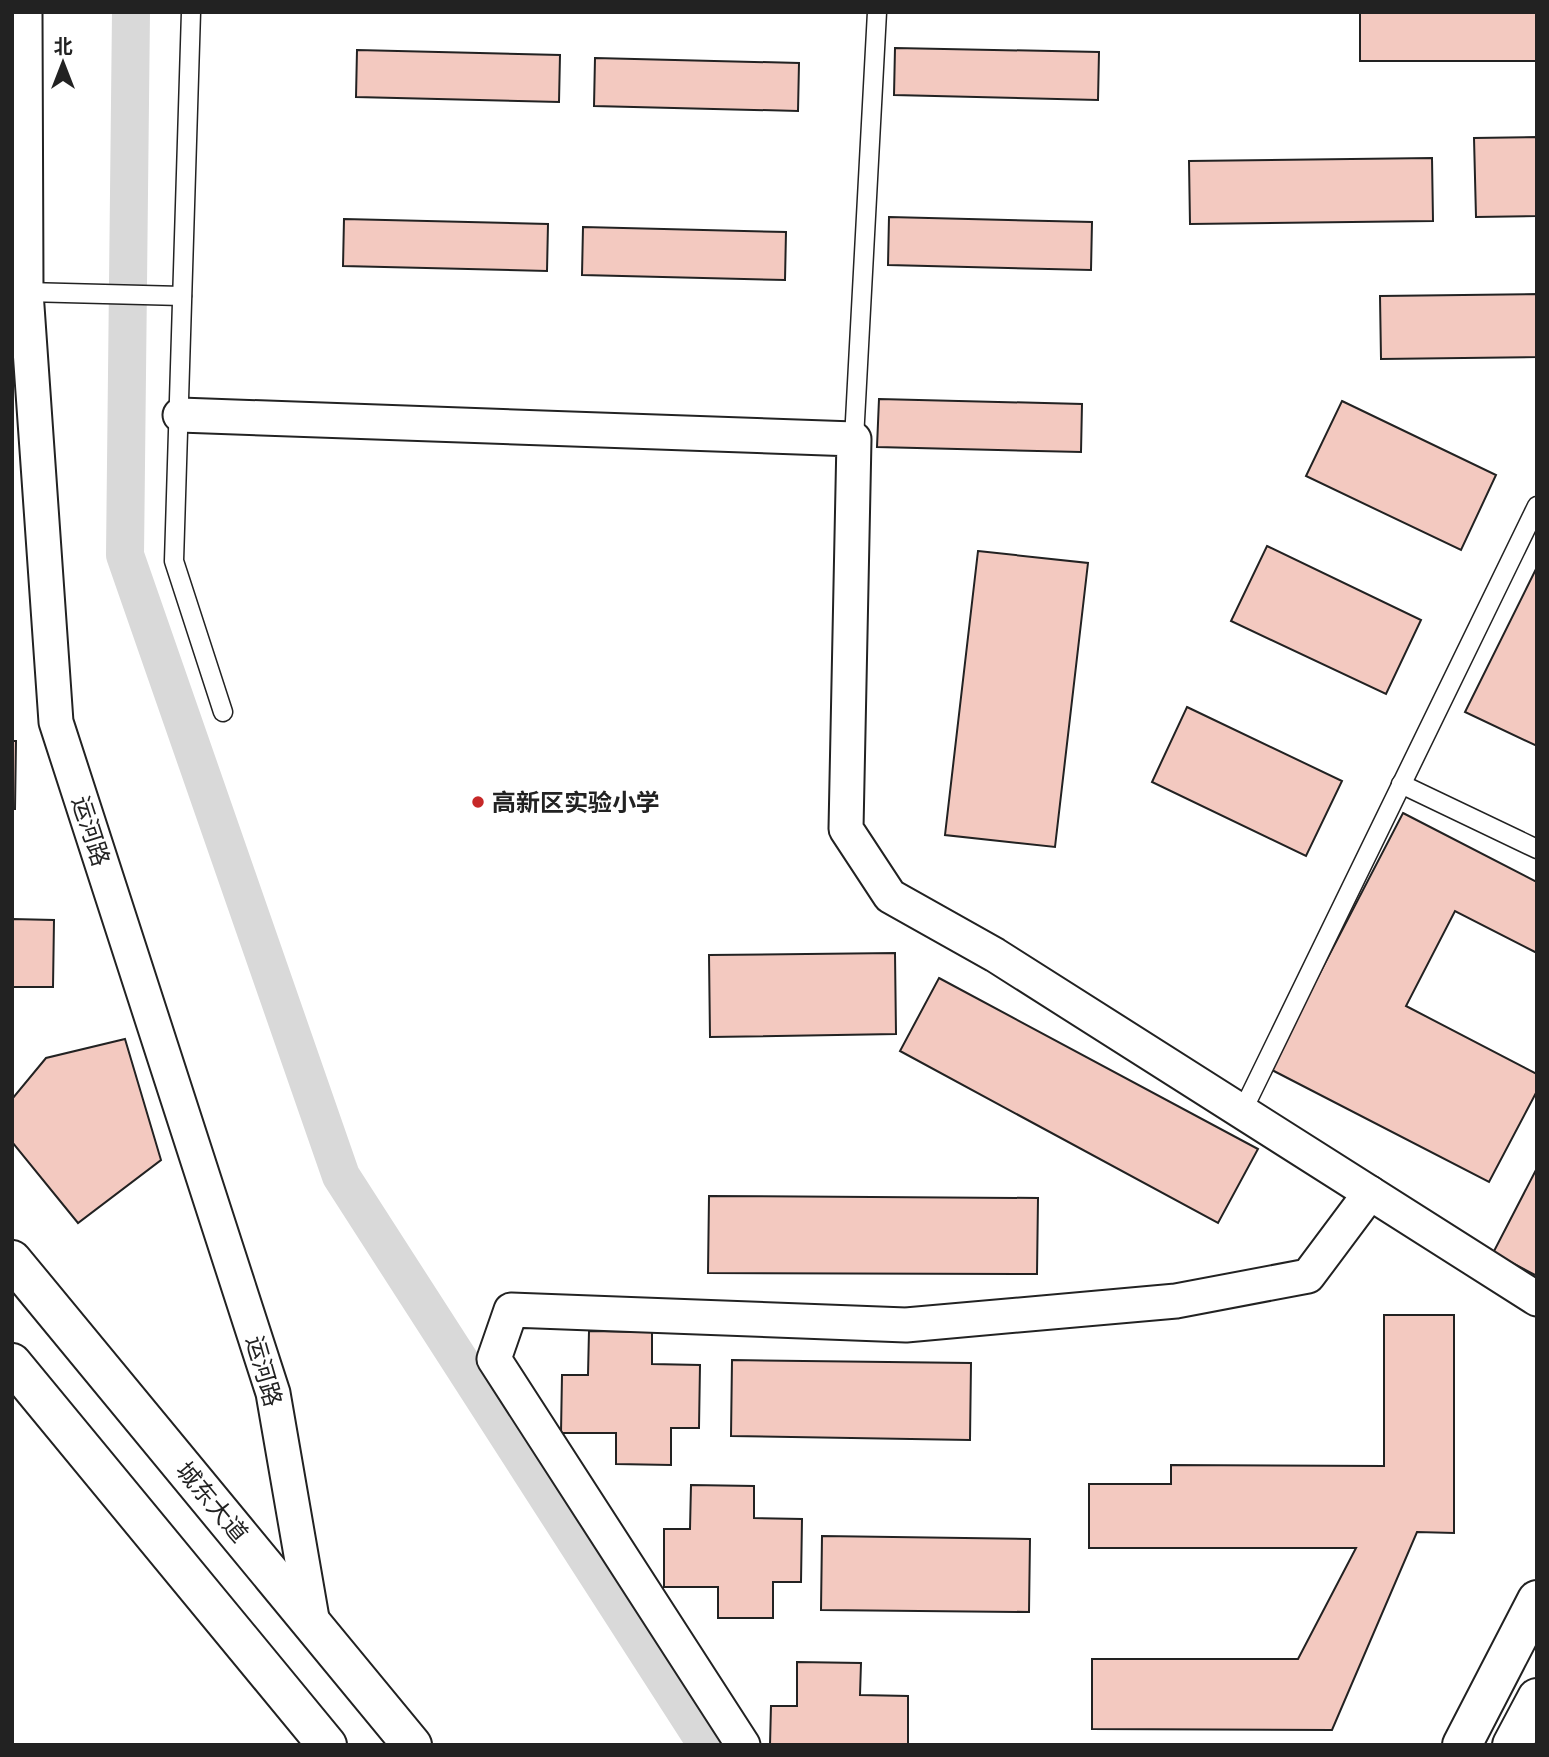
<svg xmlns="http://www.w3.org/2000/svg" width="1549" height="1757" font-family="Raleway,'Noto Sans SC',sans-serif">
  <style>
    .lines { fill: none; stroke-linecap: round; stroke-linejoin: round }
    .canal { stroke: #d9d9d9; stroke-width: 38 }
    .building { fill: #f3c9c0; stroke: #222; stroke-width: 2 }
    .service-casing { stroke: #222; stroke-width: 21 }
    .minor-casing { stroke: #222; stroke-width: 37 }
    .primary-casing { stroke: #222; stroke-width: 42 }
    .service { stroke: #fff; stroke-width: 18 }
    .minor { stroke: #fff; stroke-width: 33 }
    .primary { stroke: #fff; stroke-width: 38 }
    .poi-dot { fill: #c62828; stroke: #fff; stroke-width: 2.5 }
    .labels { text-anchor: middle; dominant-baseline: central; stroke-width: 5; stroke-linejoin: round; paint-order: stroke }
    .poi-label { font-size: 24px; font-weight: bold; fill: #222; stroke: #fff; text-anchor: start }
    .street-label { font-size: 24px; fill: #222; stroke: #fff }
  </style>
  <rect width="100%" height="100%" fill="#fff"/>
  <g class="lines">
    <polyline class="canal" points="131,12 125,555 341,1176 707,1745"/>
  </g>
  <g class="building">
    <rect x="1360" y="12" width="177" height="49"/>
    <polygon points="895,48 1099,52 1098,100 894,95"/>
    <polygon points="357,50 560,55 559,102 356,97"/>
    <polygon points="595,58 799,63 798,111 594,106"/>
    <polygon points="1537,137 1537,216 1476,217 1474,138"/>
    <polygon points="1432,158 1433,221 1190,224 1189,161"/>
    <polygon points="889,217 1092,222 1091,270 888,265"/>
    <polygon points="344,219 548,224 547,271 343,266"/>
    <polygon points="583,227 786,232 785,280 582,275"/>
    <polygon points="1537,294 1537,357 1381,359 1380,296"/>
    <polygon points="879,399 1082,404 1081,452 877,447"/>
    <polygon points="1342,401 1496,475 1461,550 1306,476"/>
    <polygon points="1267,546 1421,620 1386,694 1231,621"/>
    <polygon points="978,551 1088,563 1055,847 945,835"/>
    <polygon points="1537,567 1537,746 1465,712"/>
    <polygon points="1187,707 1342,781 1306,856 1152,782"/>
    <polygon points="12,741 16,741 15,809 12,809"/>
    <polygon points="1403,813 1537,882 1537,953 1455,911 1406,1006 1537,1074 1537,1091 1489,1182 1270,1069"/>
    <polygon points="12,919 54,920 53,987 12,987"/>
    <polygon points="895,953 896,1034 710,1037 709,955"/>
    <polygon points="939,978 1258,1149 1218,1223 900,1051"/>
    <polygon points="125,1039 161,1160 78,1223 12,1142 12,1099 46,1058"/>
    <polygon points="1537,1168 1537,1276 1493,1253"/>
    <polygon points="709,1196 1038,1198 1037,1274 708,1273"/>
    <polygon points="1384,1315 1454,1315 1454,1533 1417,1532 1332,1730 1092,1729 1092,1659 1298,1659 1356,1548 1089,1548 1089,1484 1171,1484 1171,1465 1384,1466"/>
    <polygon points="589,1331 652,1332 652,1364 700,1365 699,1428 671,1428 671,1465 616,1464 616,1433 561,1433 562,1375 588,1375"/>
    <polygon points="732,1360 971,1363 970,1440 731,1436"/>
    <polygon points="691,1485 754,1486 754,1518 802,1519 801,1582 773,1582 773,1618 718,1618 718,1587 664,1587 664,1529 690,1529"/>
    <polygon points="822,1536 1030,1539 1029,1612 821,1610"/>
    <polygon points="797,1662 861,1663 860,1695 908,1696 908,1745 770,1745 771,1706 797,1706"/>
  </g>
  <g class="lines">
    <defs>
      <g id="service">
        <polyline points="191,12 174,561 223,712"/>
        <polyline points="26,292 182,296"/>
        <polyline points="854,439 877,12"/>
        <polyline points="1401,784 1537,849"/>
        <polyline points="1242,1112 1537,506"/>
      </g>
      <g id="minor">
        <polyline points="25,12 26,292 56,722 273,1393 313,1624"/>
        <polyline points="180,415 854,439 846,829 890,896 995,955 1537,1299"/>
        <polyline points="743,1745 494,1359 511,1310 906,1325 1176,1301 1308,1276 1370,1193"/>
      </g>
      <g id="primary">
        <polyline points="12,1260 412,1745"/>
        <polyline points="12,1363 327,1745"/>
        <polyline points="1462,1745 1537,1600"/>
        <polyline points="1512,1745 1537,1698"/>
      </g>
    </defs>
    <use href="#service" class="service-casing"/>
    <use href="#minor" class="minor-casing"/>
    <use href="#primary" class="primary-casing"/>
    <use href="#service" class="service"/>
    <use href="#minor" class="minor"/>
    <use href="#primary" class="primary"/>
  </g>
  <circle class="poi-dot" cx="478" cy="802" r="7"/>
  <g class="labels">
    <g class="poi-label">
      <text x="492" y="802">高新区实验小学</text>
    </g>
    <g class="street-label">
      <text transform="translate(91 831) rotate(72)">运河路</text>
      <text transform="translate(264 1371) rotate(74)">运河路</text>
      <text transform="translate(212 1502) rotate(50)">城东大道</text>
    </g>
  </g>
  <rect width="1549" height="1757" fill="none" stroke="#222222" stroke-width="28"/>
  <g transform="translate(63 63)" stroke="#ffffff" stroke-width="5" paint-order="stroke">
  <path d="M0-5L12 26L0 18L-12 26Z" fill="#222222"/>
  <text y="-10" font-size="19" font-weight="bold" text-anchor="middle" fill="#222222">北</text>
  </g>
</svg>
